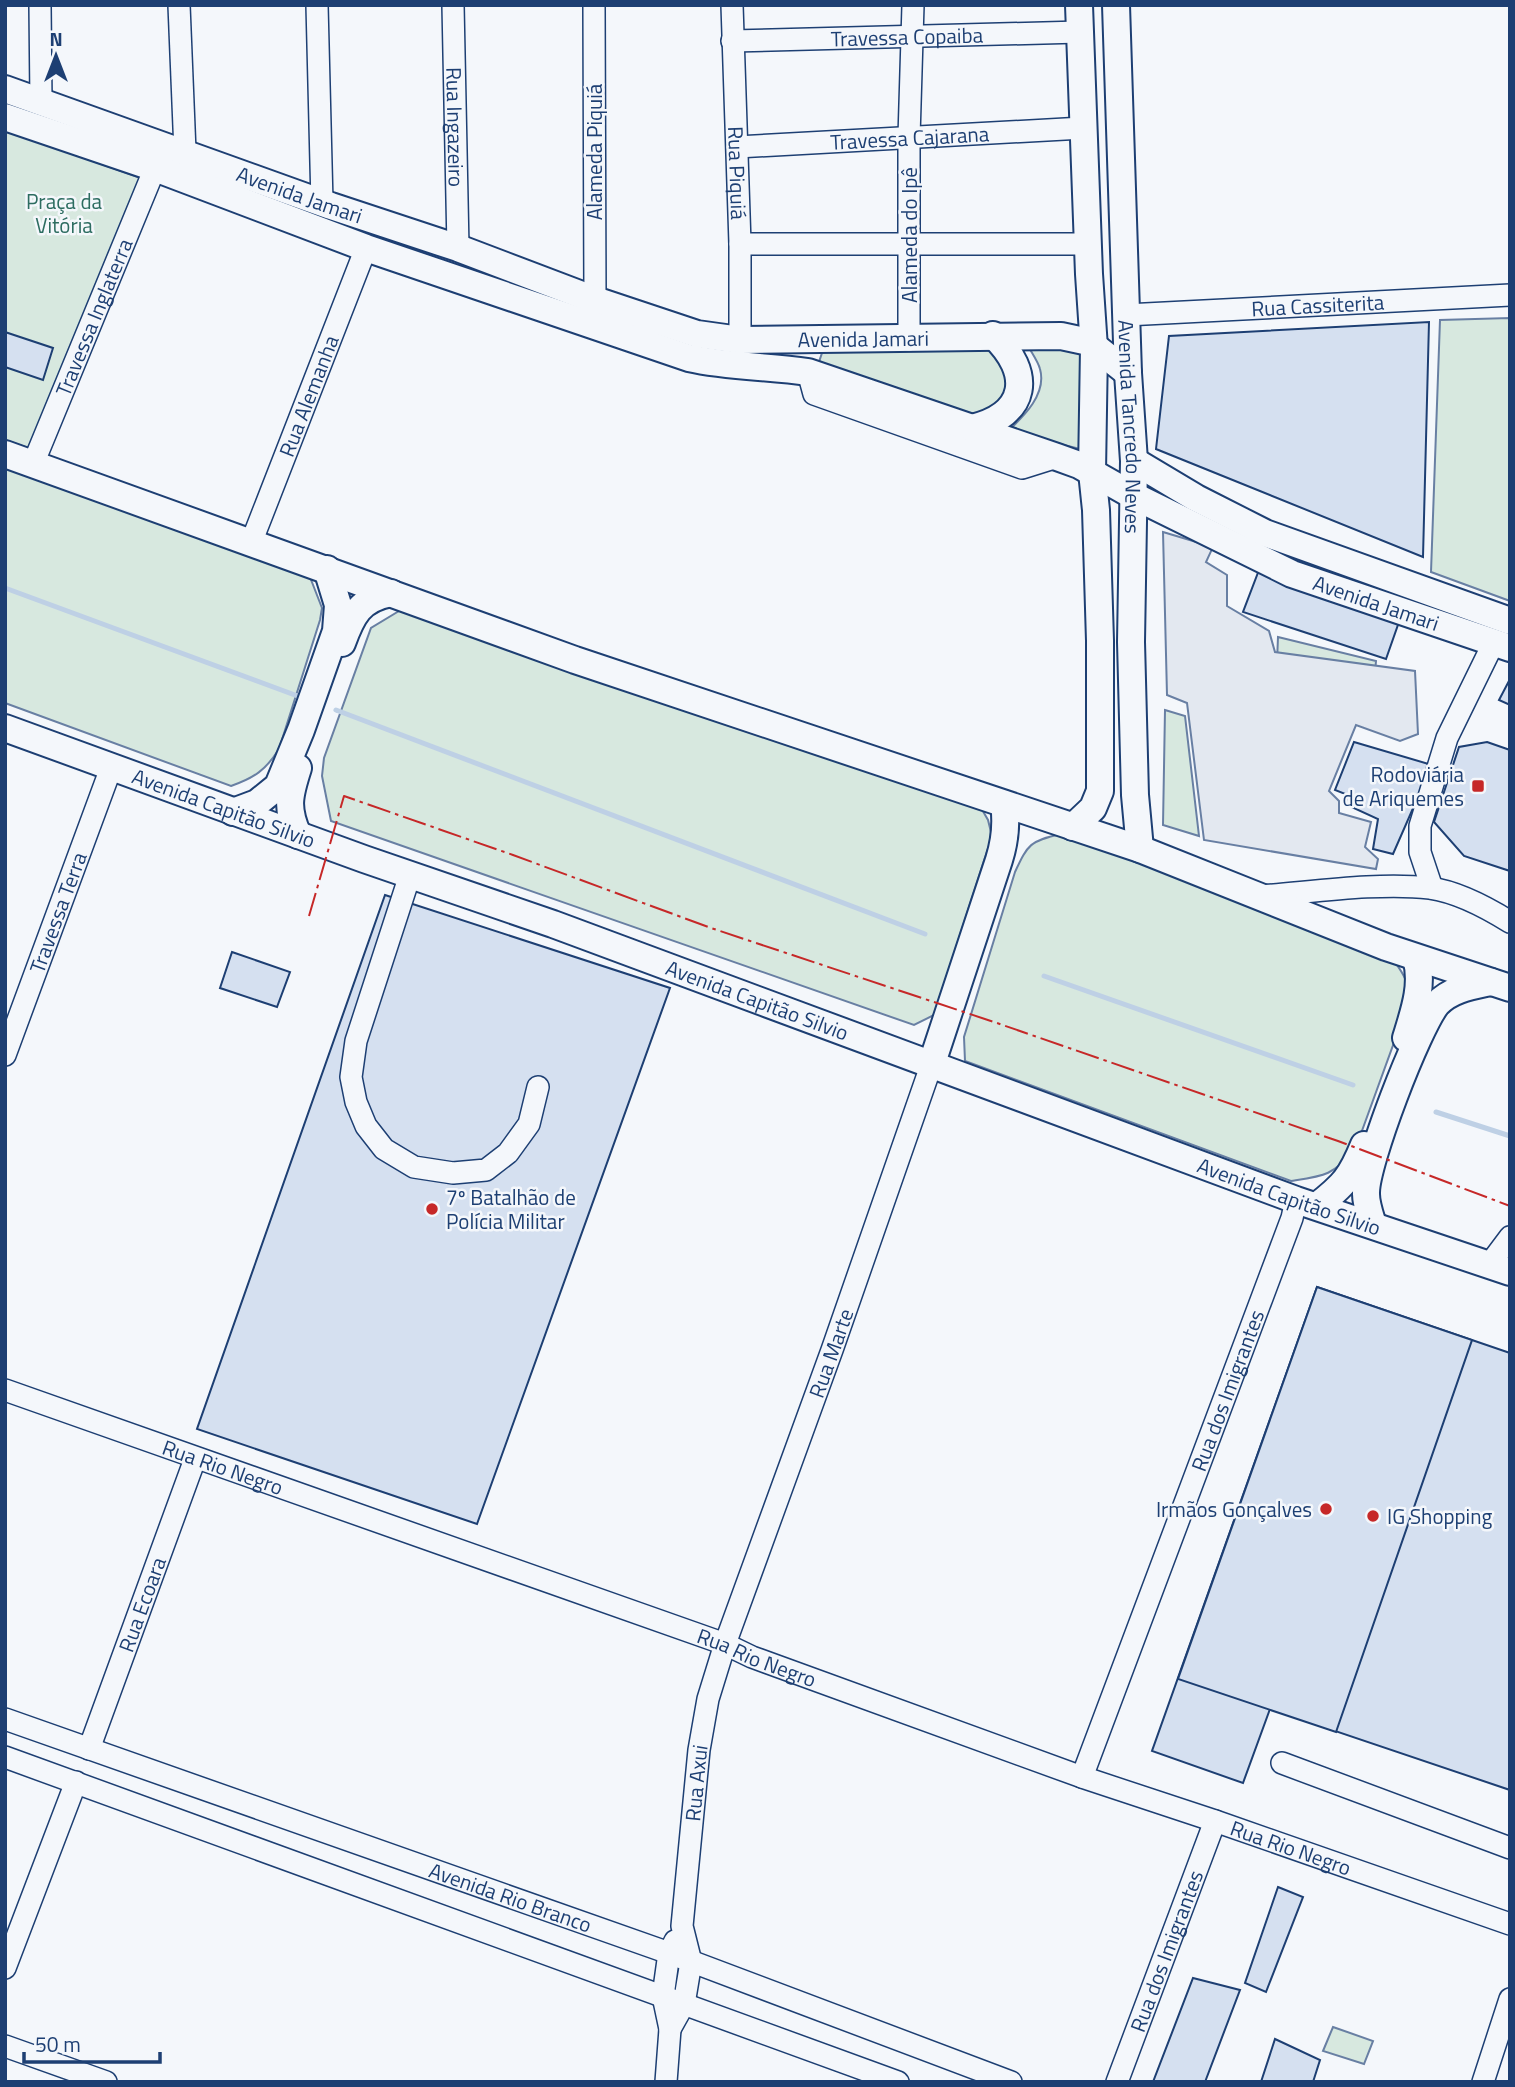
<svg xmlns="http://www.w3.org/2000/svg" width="1515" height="2087" font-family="'Titillium Web',sans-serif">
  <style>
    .green { fill: #d7e8df; stroke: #687fa3; stroke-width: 2 }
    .parking { fill: #e3e8f0; stroke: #687fa3; stroke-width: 2 }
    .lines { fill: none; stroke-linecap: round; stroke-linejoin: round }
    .stream { stroke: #bed0e5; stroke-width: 5 }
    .building { fill: #d5e0f0; stroke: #1d3f73; stroke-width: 2 }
    .minor-casing { stroke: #1d3f73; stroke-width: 24 }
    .major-casing { stroke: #1d3f73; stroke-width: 30 }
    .minor { stroke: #f4f7fb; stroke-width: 21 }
    .major { stroke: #f4f7fb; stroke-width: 26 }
    .power { stroke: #c62828; stroke-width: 2; stroke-dasharray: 24 5 3.5 5; stroke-linecap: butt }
    .poi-dot { fill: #c62828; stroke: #f4f7fb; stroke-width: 2.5 }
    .labels { text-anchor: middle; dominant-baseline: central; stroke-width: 5; stroke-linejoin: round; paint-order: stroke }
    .street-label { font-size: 21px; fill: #1d3f73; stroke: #f4f7fb }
    .park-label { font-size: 21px; fill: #2c6c60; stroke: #f4f7fb }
    .poi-label { font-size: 21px; fill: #1d3f73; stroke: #f4f7fb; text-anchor: end }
  </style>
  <rect width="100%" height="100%" fill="#f4f7fb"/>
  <g class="green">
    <polygon points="5,130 141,178 34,450 5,440"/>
    <polygon points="1510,318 1510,601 1431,572 1440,320"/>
    <path d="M 1091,341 L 1096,453 L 1008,431 C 1024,416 1047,394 1040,369 C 1038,361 1031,352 1027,344 Z"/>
    <polygon points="824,347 998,349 1014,389 976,419 819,362"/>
    <path d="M 5,462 L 308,572 L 322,608 L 320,620 L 279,749 C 266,770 254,778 231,786 L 5,703 Z"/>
    <polygon points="404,608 980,806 988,820 992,836 934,1015 914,1025 331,821 322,776 324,758 371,628"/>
    <polygon points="1278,637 1376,661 1374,683 1277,662"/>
    <polygon points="1165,710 1185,716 1199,836 1163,825"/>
    <path d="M 1061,834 L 1387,951 C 1402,973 1409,976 1408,1004 L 1355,1150 C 1332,1176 1324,1176 1291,1181 L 965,1061 L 964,1037 L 1015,872 C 1028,844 1030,841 1061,834 Z"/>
    <polygon points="1333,2027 1373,2041 1364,2064 1323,2051"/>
  </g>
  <polygon class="parking" points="1163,532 1213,547 1206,562 1227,575 1227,606 1269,631 1275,652 1415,671 1418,734 1400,741 1356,725 1329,791 1339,801 1339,813 1371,822 1365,847 1378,859 1376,869 1204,840 1187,703 1167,695"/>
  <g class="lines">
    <g class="stream">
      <polyline points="5,588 303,698"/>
      <polyline points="336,710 925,934"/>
      <polyline points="1044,976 1353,1085"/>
      <polyline points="1436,1112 1510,1136"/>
    </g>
  </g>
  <g class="building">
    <polygon points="1429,322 1423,557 1156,449 1169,336"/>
    <polygon points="5,332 53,348 43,380 5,367"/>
    <polygon points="1259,570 1400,619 1386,659 1243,612"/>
    <polygon points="1510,679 1510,705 1499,700"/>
    <polygon points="1354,742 1432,765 1393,854 1373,849 1378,819 1345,804 1348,795 1335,790"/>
    <polygon points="1487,742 1510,750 1510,871 1464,856 1434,822 1459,747"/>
    <polygon points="385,895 670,988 477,1524 197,1429"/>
    <polygon points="232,952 290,972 277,1007 220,988"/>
    <polygon points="1317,1287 1510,1353 1510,1790 1270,1709 1243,1783 1152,1751"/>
    <polygon points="1317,1287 1472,1340 1336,1732 1178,1679"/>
    <polygon points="1278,1887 1303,1897 1266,1992 1245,1983"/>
    <polygon points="1193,1978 1240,1990 1205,2082 1153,2082"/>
    <polygon points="1275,2039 1320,2060 1313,2082 1261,2082"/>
  </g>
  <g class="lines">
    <defs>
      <g id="minor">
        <polyline points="40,5 41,102"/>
        <polyline points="179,5 185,152"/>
        <polyline points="317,5 322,203"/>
        <path id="s1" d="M 453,5 L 458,248"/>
        <path id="s2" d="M 732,5 L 740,244 L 740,340"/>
        <path id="s3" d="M 732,41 L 1080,32"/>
        <path id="s4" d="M 737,147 L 1083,128"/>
        <polyline points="740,244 1088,244"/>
        <polyline points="590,313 595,300 594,5"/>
        <path id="s5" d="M 1126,315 L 1510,295"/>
        <polyline points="909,340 909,137 913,5"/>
        <polyline points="808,372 814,394 1022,468 1057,457"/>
        <path id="s6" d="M 33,464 L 155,168"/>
        <path id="s7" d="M 251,543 L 366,248"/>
        <polyline points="410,875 356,1041 351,1077 356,1102 366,1126 384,1149 414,1167 453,1173 486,1170 508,1153 529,1124 538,1087"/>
        <polyline points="1432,888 1420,852 1420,826 1447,738 1494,642"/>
        <path d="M 1261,896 C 1313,892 1378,882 1430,888 C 1458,892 1486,907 1510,922"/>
        <path id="s8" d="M 5,1055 L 111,768"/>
        <polyline points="1489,1265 1510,1237"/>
        <path id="s9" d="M 5,1390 L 725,1644 L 752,1657 L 1082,1777 L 1215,1821 L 1510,1924"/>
        <path id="s10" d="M 5,1719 L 669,1953 L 1011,2082"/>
        <path id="s11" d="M 89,1749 L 195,1459"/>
        <polyline points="5,1757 898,2082"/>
        <polyline points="1282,1763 1510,1848"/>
        <path id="s12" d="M 1082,1777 L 1292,1218 L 1296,1200"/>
        <polyline points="5,1968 76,1782"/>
        <path id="s13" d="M 670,2029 L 684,2004 L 691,1962 L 682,1926 L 699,1750 L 708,1699 L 725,1644 L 832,1350 L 932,1063"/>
        <polyline points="5,2046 106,2082"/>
        <polyline points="666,2082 670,2029 663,1996 669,1953 675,1941"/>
        <path id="s14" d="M 1117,2082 L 1215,1821"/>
        <polyline points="1483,2082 1510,1999"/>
      </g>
      <g id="major">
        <path id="s15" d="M 1116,5 L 1128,373 L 1134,461 L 1131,642 L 1135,795 L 1140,849"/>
        <path id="s16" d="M 5,89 L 331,206 L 458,248 L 595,300 L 697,334 L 740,340 L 1061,336 L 1089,342 L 1128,373"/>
        <path id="s17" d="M 5,117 L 155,168 L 366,248 L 689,358 C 729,367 768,366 808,372 L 1057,457 L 1079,465 L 1132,495 L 1292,574 L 1510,648"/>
        <path d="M 972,428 C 1028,414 1033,373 993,335"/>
        <polyline points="5,454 575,660 1140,849 1386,947 1510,988"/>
        <polyline points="1134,461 1196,498 1265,533 1510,621"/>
        <path d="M 342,643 C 352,615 360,599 391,593"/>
        <path id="s18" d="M 5,728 L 364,859 L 553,924 L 1296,1200 L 1510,1272"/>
        <polyline points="233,812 257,803 278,786 301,730 336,631 338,605 327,569"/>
        <polyline points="1073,827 1093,808 1100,791 1100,641 1096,510 1092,472 1094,348 1089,274 1079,5"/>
        <path d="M 298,835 C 286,808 289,796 298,768"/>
        <path d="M 1406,1038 C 1414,1012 1424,984 1416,958"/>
        <path d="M 932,1063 L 999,860 C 1005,841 1007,824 1004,804"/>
        <path d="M 1317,1206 C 1344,1185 1351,1177 1364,1145"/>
        <path d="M 1373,1225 C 1370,1215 1366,1204 1366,1194 C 1365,1164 1418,1027 1437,1004 C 1451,989 1472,986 1491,982"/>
      </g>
    </defs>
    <use href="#minor" class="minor-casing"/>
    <use href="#major" class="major-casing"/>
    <use href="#minor" class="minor"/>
    <use href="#major" class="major"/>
    <polyline class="power" points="309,916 344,796 513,855 711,928 994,1022 1338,1141 1510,1206"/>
  </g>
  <g class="poi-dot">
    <rect x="1471" y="779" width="14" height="14" rx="3.5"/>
    <circle cx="432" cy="1209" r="7"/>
    <circle cx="1326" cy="1509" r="7"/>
    <circle cx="1373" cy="1516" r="7"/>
  </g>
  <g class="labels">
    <g class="street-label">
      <text stroke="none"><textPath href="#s3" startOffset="175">Travessa Copaiba</textPath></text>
      <text stroke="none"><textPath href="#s1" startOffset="122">Rua Ingazeiro</textPath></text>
      <text stroke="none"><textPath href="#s4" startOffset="173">Travessa Cajarana</textPath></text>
      <text transform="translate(594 152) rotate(-90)">Alameda Piquiá</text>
      <text stroke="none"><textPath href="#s2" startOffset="168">Rua Piquiá</textPath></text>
      <text stroke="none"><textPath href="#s16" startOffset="313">Avenida Jamari</textPath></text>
      <text transform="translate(909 235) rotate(-90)">Alameda do Ipê</text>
      <text stroke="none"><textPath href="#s5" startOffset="192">Rua Cassiterita</textPath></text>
      <text stroke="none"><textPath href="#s6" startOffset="159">Travessa Inglaterra</textPath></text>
      <text stroke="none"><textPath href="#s16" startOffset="901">Avenida Jamari</textPath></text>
      <text stroke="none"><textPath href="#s7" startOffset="158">Rua Alemanha</textPath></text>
      <text stroke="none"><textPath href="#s15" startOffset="422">Avenida Tancredo Neves</textPath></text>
      <text stroke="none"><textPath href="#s17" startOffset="1460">Avenida Jamari</textPath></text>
      <text stroke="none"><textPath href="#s18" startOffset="233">Avenida Capitão Silvio</textPath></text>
      <text stroke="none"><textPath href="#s8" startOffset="152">Travessa Terra</textPath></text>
      <text stroke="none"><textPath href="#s18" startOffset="800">Avenida Capitão Silvio</textPath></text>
      <text stroke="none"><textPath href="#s18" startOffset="1367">Avenida Capitão Silvio</textPath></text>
      <text stroke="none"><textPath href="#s13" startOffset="704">Rua Marte</textPath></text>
      <text stroke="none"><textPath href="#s12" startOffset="413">Rua dos Imigrantes</textPath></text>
      <text stroke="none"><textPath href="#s9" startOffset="231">Rua Rio Negro</textPath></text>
      <text stroke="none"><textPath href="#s11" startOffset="154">Rua Ecoara</textPath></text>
      <text stroke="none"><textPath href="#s9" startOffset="798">Rua Rio Negro</textPath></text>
      <text stroke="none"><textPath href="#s13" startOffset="252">Rua Axui</textPath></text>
      <text stroke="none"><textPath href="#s9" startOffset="1365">Rua Rio Negro</textPath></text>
      <text stroke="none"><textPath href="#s10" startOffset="536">Avenida Rio Branco</textPath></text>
      <text stroke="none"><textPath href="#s14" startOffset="140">Rua dos Imigrantes</textPath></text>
    </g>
    <g class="park-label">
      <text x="64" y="201">Praça da<tspan x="64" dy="24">Vitória</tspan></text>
    </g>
    <g class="poi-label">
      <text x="1464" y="774">Rodoviária<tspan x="1464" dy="24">de Ariquemes</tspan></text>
      <text x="446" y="1197" text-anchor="start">7º Batalhão de<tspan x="446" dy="24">Polícia Militar</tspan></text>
      <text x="1312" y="1509">Irmãos Gonçalves</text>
      <text x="1387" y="1516" text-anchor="start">IG Shopping</text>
    </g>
  </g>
  <rect width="1515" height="2087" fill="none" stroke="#1d3f73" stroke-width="14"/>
  <g transform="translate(56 56)" stroke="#f4f7fb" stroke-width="5" paint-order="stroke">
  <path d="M0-5L12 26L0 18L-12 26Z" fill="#1d3f73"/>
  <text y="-10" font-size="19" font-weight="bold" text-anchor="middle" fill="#1d3f73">N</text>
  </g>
  <path d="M24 2052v10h136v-10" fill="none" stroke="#1d3f73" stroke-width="3.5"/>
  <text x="35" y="2052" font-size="21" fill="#1d3f73" stroke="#f4f7fb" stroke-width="5" paint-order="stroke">50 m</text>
</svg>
